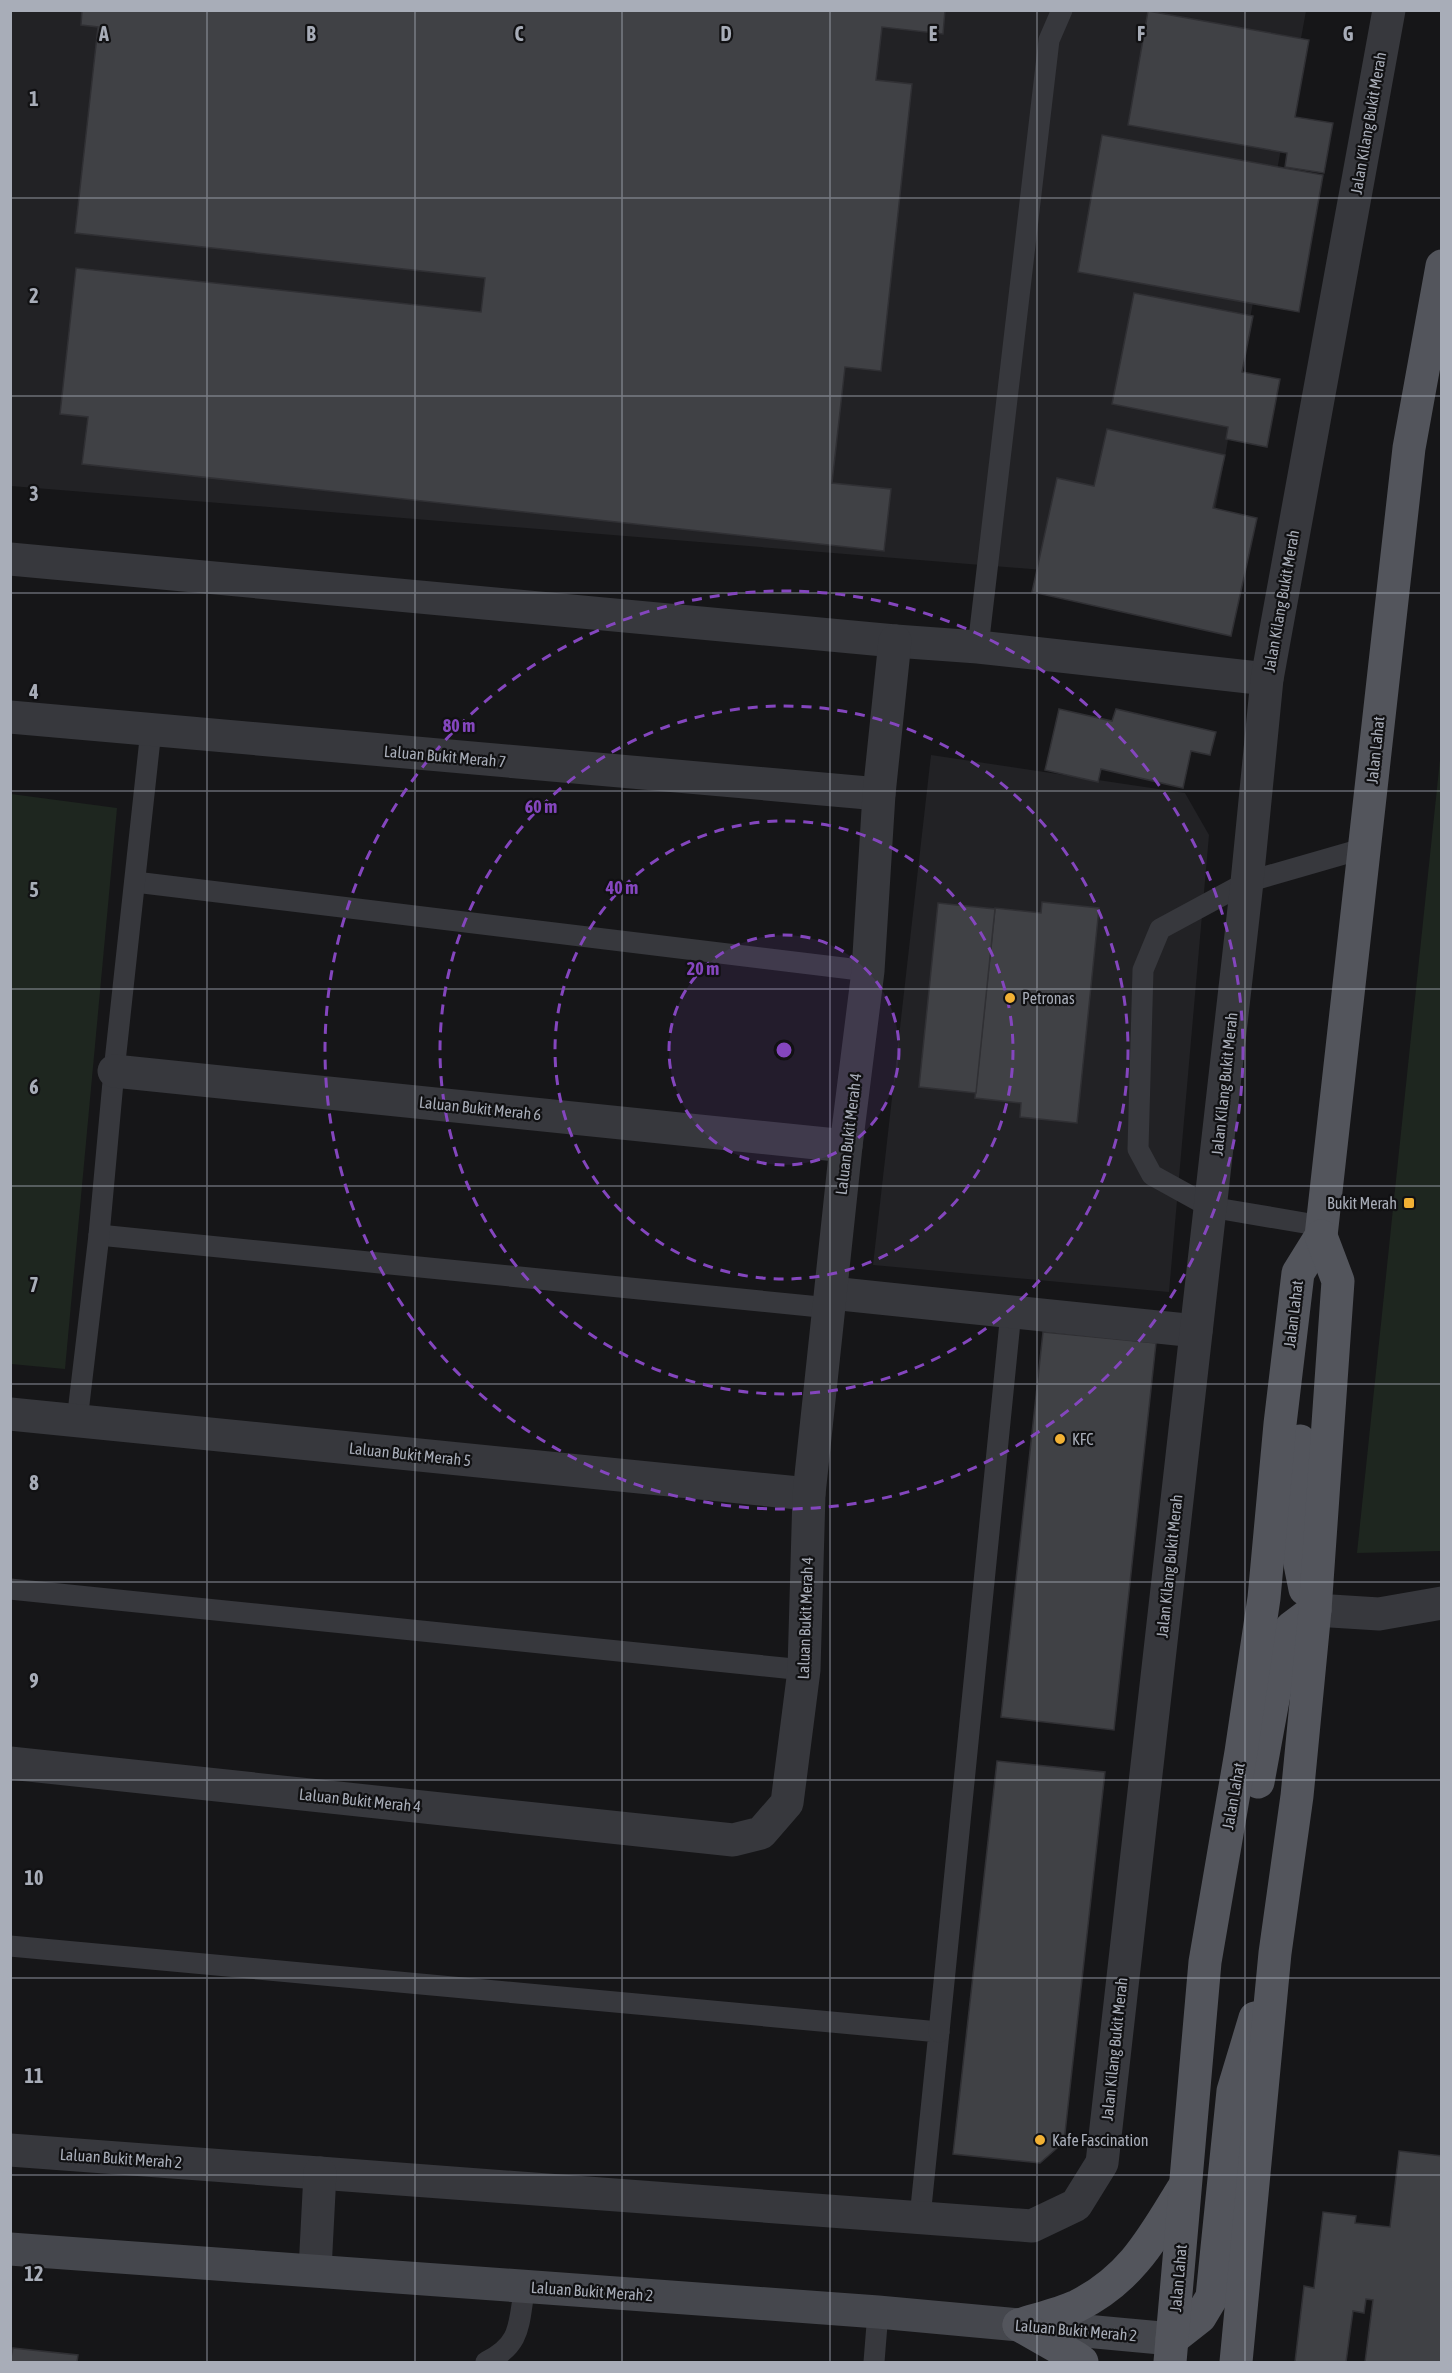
<svg xmlns="http://www.w3.org/2000/svg" width="1452" height="2373" font-family="'Asap Condensed',sans-serif">
  <style>
    .built { fill: #222225 }
    .green { fill: #1e261f }
    .building { fill: #404145; stroke: #303034; stroke-width: 1.5 }
    .lines { fill: none; stroke-linecap: round; stroke-linejoin: round }
    .lane { stroke: #37383d; stroke-width: 21 }
    .street { stroke: #37383d; stroke-width: 33 }
    .secondary { stroke: #45474d; stroke-width: 33 }
    .primary { stroke: #53555c; stroke-width: 33 }
    .grid { fill: none; stroke: #a8adb8; stroke-width: 1.5; stroke-opacity: 0.55 }
    .ring { fill: none; stroke: #8446be; stroke-width: 3; stroke-dasharray: 10 8 }
    .poi-dot { fill: #f2b134; stroke: #111113; stroke-width: 2 }
    .labels { text-anchor: middle; dominant-baseline: central; stroke-width: 4.5; stroke-linejoin: round; paint-order: stroke }
    .street-label { font-size: 16px; fill: #a8adb8; stroke: #111113 }
    .poi-label { font-size: 16px; fill: #a8adb8; stroke: #111113; text-anchor: start }
    .grid-label { font-size: 20px; text-anchor: middle; font-weight: bold; fill: #a8adb8; stroke: #111113; stroke-width: 4.5; stroke-linejoin: round; paint-order: stroke }
    .centre { fill: #8446be; stroke: #111113; stroke-width: 3 }
    .ring-label { font-size: 18px; text-anchor: middle; font-weight: bold; fill: #8446be; stroke: #111113; stroke-width: 4.5; stroke-linejoin: round; paint-order: stroke }
  </style>
  <rect width="100%" height="100%" fill="#161618"/>
  <g class="built">
    <polygon points="10,11 1306,11 1202,583 11,486"/>
    <polygon points="931,755 1185,793 1209,835 1169,1292 873,1265"/>
  </g>
  <g class="green">
    <polygon points="1441,750 1441,1551 1357,1553"/>
    <polygon points="11,794 117,808 65,1369 11,1364"/>
  </g>
  <g class="building">
    <polygon points="82,10 945,10 943,34 882,27 876,80 912,84 881,371 845,367 832,483 891,489 884,551 82,464 88,417 60,414 76,268 481,312 485,278 75,233 98,27 81,25"/>
    <polygon points="1148,11 1309,40 1295,117 1333,123 1324,173 1285,167 1287,153 1128,125"/>
    <polygon points="1102,135 1323,175 1299,312 1078,272"/>
    <polygon points="1134,293 1253,316 1242,372 1280,379 1267,447 1226,439 1228,427 1112,404"/>
    <polygon points="1107,429 1225,455 1213,508 1257,518 1231,636 1032,592 1057,478 1094,486"/>
    <polygon points="1059,709 1112,721 1116,709 1216,732 1210,755 1191,751 1183,788 1101,769 1098,782 1045,770"/>
    <polygon points="1042,902 1099,908 1077,1123 1020,1117 1021,1103 975,1098 995,908 1041,913"/>
    <polygon points="938,903 995,909 976,1093 919,1087"/>
    <polygon points="1043,1332 1156,1343 1114,1730 1001,1717"/>
    <polygon points="997,1761 1105,1772 1064,2142 1040,2163 953,2154"/>
    <polygon points="1399,2151 1442,2156 1442,2362 1365,2362 1373,2300 1366,2299 1364,2313 1353,2311 1346,2362 1295,2362 1304,2286 1314,2288 1323,2212 1356,2216 1355,2223 1390,2227"/>
    <polygon points="13,2348 78,2355 77,2362 10,2362"/>
  </g>
  <g class="lines">
    <g class="lane">
      <polyline points="978,647 1049,40 1062,10"/>
      <polyline points="135,882 868,971"/>
      <polyline points="1322,1226 1210,1207 1152,1175 1138,1149 1143,970 1160,929 1247,882 1365,848"/>
      <polyline points="99,1235 830,1308"/>
      <polyline points="77,1421 99,1235 114,1071 151,730"/>
      <polyline points="10,1589 804,1670"/>
      <polyline points="10,1946 939,2032 920,2217"/>
      <polyline points="939,2032 1011,1312"/>
      <path d="M 486,2362 C 523,2344 518,2323 525,2286"/>
      <polyline points="874,2362 878,2312"/>
    </g>
    <g class="street">
      <polyline points="10,559 895,641 978,647 1267,679"/>
      <polyline points="10,717 879,794"/>
      <polyline points="114,1071 846,1146"/>
      <polyline points="831,1293 1196,1331"/>
      <polyline points="10,1414 809,1494"/>
      <polyline points="1315,1610 1379,1614 1442,1603"/>
      <polyline points="10,1763 733,1840 761,1833 787,1803 804,1670 809,1494 846,1146 868,971 879,794 895,641"/>
      <polyline points="10,2150 1032,2226 1076,2205 1102,2163 1247,882 1267,679 1389,10"/>
      <polyline points="315,2270 320,2173"/>
    </g>
    <polyline class="secondary" points="10,2249 878,2312 1172,2339"/>
    <g class="primary">
      <polyline points="1300,1441 1295,1539 1305,1589"/>
      <polyline points="1258,1782 1282,1651 1291,1628 1315,1610"/>
      <path d="M 1019,2325 C 1038,2319 1059,2314 1077,2306 C 1131,2279 1152,2239 1182,2190"/>
      <polyline points="1019,2325 1075,2357 1082,2362"/>
      <polyline points="1172,2339 1200,2317 1212,2297 1233,2091 1255,2018"/>
      <polyline points="1170,2362 1205,1962 1241,1752 1264,1598 1280,1424 1298,1273 1321,1236 1409,448 1442,266"/>
      <polyline points="1236,2362 1275,1953 1297,1796 1315,1610 1338,1281 1321,1236"/>
    </g>
  </g>
  <path class="grid" d="M 207,10 L 207,2362M 415,10 L 415,2362M 622,10 L 622,2362M 830,10 L 830,2362M 1037,10 L 1037,2362M 1245,10 L 1245,2362M 10,198 L 1442,198M 10,396 L 1442,396M 10,593 L 1442,593M 10,791 L 1442,791M 10,989 L 1442,989M 10,1186 L 1442,1186M 10,1384 L 1442,1384M 10,1582 L 1442,1582M 10,1780 L 1442,1780M 10,1978 L 1442,1978M 10,2175 L 1442,2175"/>
  <circle cx="784" cy="1050" r="115" fill="#8446be" fill-opacity=".12"/>
  <g class="ring">
    <circle cx="784" cy="1050" r="115"/>
    <circle cx="784" cy="1050" r="229"/>
    <circle cx="784" cy="1050" r="344"/>
    <circle cx="784" cy="1050" r="459"/>
  </g>
  <g class="poi-dot">
    <circle cx="1010" cy="998" r="6"/>
    <rect x="1403" y="1197" width="12" height="12" rx="3"/>
    <circle cx="1060" cy="1439" r="6"/>
    <circle cx="1040" cy="2140" r="6"/>
  </g>
  <g class="labels">
    <g class="street-label">
      <text transform="translate(1368 123) rotate(-80)">Jalan Kilang Bukit Merah</text>
      <text transform="translate(1281 601) rotate(-80)">Jalan Kilang Bukit Merah</text>
      <text transform="translate(1375 750) rotate(-84)">Jalan Lahat</text>
      <text transform="translate(445 756) rotate(5)">Laluan Bukit Merah 7</text>
      <text transform="translate(1224 1084) rotate(-84)">Jalan Kilang Bukit Merah</text>
      <text transform="translate(480 1108) rotate(6)">Laluan Bukit Merah 6</text>
      <text transform="translate(848 1134) rotate(-83)">Laluan Bukit Merah 4</text>
      <text transform="translate(1293 1314) rotate(-83)">Jalan Lahat</text>
      <text transform="translate(410 1454) rotate(6)">Laluan Bukit Merah 5</text>
      <text transform="translate(1169 1566) rotate(-84)">Jalan Kilang Bukit Merah</text>
      <text transform="translate(805 1618) rotate(-88)">Laluan Bukit Merah 4</text>
      <text transform="translate(1233 1796) rotate(-80)">Jalan Lahat</text>
      <text transform="translate(360 1800) rotate(6)">Laluan Bukit Merah 4</text>
      <text transform="translate(1114 2049) rotate(-84)">Jalan Kilang Bukit Merah</text>
      <text transform="translate(121 2158) rotate(4)">Laluan Bukit Merah 2</text>
      <text transform="translate(1178 2278) rotate(-85)">Jalan Lahat</text>
      <text transform="translate(592 2291) rotate(4)">Laluan Bukit Merah 2</text>
      <text transform="translate(1076 2330) rotate(5)">Laluan Bukit Merah 2</text>
    </g>
    <g class="poi-label">
      <text x="1022" y="998">Petronas</text>
      <text x="1397" y="1203" text-anchor="end">Bukit Merah</text>
      <text x="1072" y="1439">KFC</text>
      <text x="1052" y="2140">Kafe Fascination</text>
    </g>
  </g>
  <g class="grid-label">
    <text x="104" y="41">A</text>
    <text x="311" y="41">B</text>
    <text x="519" y="41">C</text>
    <text x="726" y="41">D</text>
    <text x="933" y="41">E</text>
    <text x="1141" y="41">F</text>
    <text x="1348" y="41">G</text>
    <text x="34" y="106">1</text>
    <text x="34" y="303">2</text>
    <text x="34" y="501">3</text>
    <text x="34" y="699">4</text>
    <text x="34" y="897">5</text>
    <text x="34" y="1094">6</text>
    <text x="34" y="1292">7</text>
    <text x="34" y="1490">8</text>
    <text x="34" y="1688">9</text>
    <text x="34" y="1885">10</text>
    <text x="34" y="2083">11</text>
    <text x="34" y="2281">12</text>
  </g>
  <circle cx="784" cy="1050" r="9" class="centre"/>
  <g class="ring-label">
    <text x="459" y="732">80 m</text>
    <text x="541" y="813">60 m</text>
    <text x="622" y="894">40 m</text>
    <text x="703" y="975">20 m</text>
  </g>
  <rect width="1452" height="2373" fill="none" stroke="#a8adb8" stroke-width="24"/>
</svg>
